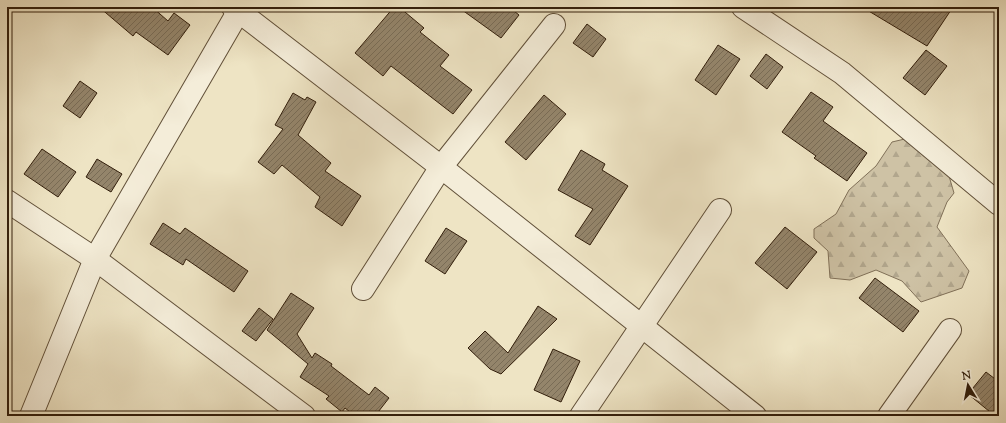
<svg xmlns="http://www.w3.org/2000/svg" width="1006" height="423" font-family="'Sorts Mill Goudy',serif">
  <style>
    .forest { fill: url(#forest-firs); stroke: #807058 }
    .building { fill: url(#building-hatch); stroke: #321e0b }
    .lines { fill: none; stroke-linecap: round; stroke-linejoin: round }
    .minor-casing { stroke: #615039; stroke-width: 24 }
    .minor { stroke: #f4edd9; stroke-width: 22 }
  </style>
  <defs>
    <pattern id="forest-firs" width="22" height="20" patternUnits="userSpaceOnUse"><rect width="22" height="20" fill="#cec2a5"/><path d="M5 1l3.5 6h-7zM16 11l3.5 6h-7z" fill="#b1a68d"/></pattern>
    <pattern id="building-hatch" width="6" height="6" patternUnits="userSpaceOnUse"><rect width="6" height="6" fill="#94856b"/><path d="M-1 1l2-2M0 6l6-6M5 7l2-2" fill="none" stroke="#796c56"/></pattern>
  </defs>
  <rect width="100%" height="100%" fill="#eee4c4"/>
  <filter id="stains"><feTurbulence type="fractalNoise" baseFrequency=".005" numOctaves="4"/><feColorMatrix values="0 0 0 0 .2 0 0 0 0 .09 0 0 0 0 .02 0 0 0 .5 -.17"/></filter>
  <radialGradient id="worn" r=".72"><stop offset=".6" stop-color="#630" stop-opacity="0"/><stop offset="1" stop-color="#630" stop-opacity=".3"/></radialGradient>
  <polygon class="forest" points="909,138 949,176 954,193 947,202 937,227 969,271 962,288 921,302 902,281 876,270 850,280 830,278 828,251 814,238 814,229 836,214 849,190 876,166 892,142"/>
  <g class="building">
    <polygon points="99,7 152,7 168,21 174,13 190,25 168,55 136,32 133,36"/>
    <polygon points="394,7 399,7 424,28 420,32 449,55 440,66 472,90 453,114 391,66 383,76 355,53"/>
    <polygon points="458,7 509,7 519,15 501,38"/>
    <polygon points="862,7 953,7 927,46"/>
    <polygon points="587,24 606,39 593,57 573,43"/>
    <polygon points="718,45 740,59 716,95 695,80"/>
    <polygon points="926,50 947,66 925,95 903,78"/>
    <polygon points="766,54 783,67 767,89 750,76"/>
    <polygon points="80,81 97,93 80,118 63,106"/>
    <polygon points="811,92 833,107 823,121 867,153 847,181 814,158 816,156 782,132"/>
    <polygon points="293,93 305,100 307,97 316,102 298,135 331,163 325,171 361,196 342,226 315,207 320,197 282,165 274,174 258,162 283,129 275,125"/>
    <polygon points="544,95 566,114 526,160 505,142"/>
    <polygon points="42,149 76,172 58,197 24,174"/>
    <polygon points="581,150 605,164 602,170 628,186 590,245 575,236 593,209 558,190"/>
    <polygon points="97,159 122,174 111,192 86,177"/>
    <polygon points="163,223 180,234 185,228 248,271 234,292 186,259 183,265 150,244"/>
    <polygon points="785,227 817,252 787,289 755,263"/>
    <polygon points="446,228 467,241 445,274 425,261"/>
    <polygon points="875,278 919,311 903,332 859,298"/>
    <polygon points="291,293 314,308 297,334 312,358 315,353 332,364 331,366 369,395 375,387 389,398 375,416 355,416 345,408 342,412 326,399 329,396 300,377 308,364 267,330"/>
    <polygon points="538,306 557,319 501,374 490,369 468,348 485,331 508,353"/>
    <polygon points="259,308 273,319 256,341 242,331"/>
    <polygon points="553,349 580,361 561,402 534,390"/>
    <polygon points="986,372 999,382 999,416 995,416 968,394"/>
  </g>
  <g class="lines">
    <defs>
      <g id="minor">
        <polyline points="233,7 441,167 755,416"/>
        <polyline points="743,7 842,73 999,204"/>
        <polyline points="7,201 95,259 304,416"/>
        <polyline points="363,289 441,167 554,25"/>
        <polyline points="31,416 95,259 241,7"/>
        <polyline points="581,416 720,210"/>
        <polyline points="889,416 950,330"/>
      </g>
    </defs>
    <use href="#minor" class="minor-casing"/>
    <use href="#minor" class="minor"/>
  </g>
  <rect width="1006" height="423" fill="none" stroke="#eee4c4" stroke-width="24"/>
  <rect x="8" y="8" width="990" height="407" fill="none" stroke="#321e0b" stroke-width="2"/>
  <rect x="12" y="12" width="982" height="399" fill="none" stroke="#321e0b"/>
  <g transform="translate(968 385) rotate(350)" stroke="#f4edd9" stroke-width="3" paint-order="stroke">
  <path d="M0-3L7 15L0 10L-7 15Z" fill="#321e0b"/>
  <text y="-6" font-size="11" font-weight="bold" text-anchor="middle" fill="#321e0b">N</text>
  </g>
  <rect width="100%" height="100%" filter="url(#stains)"/>
  <rect width="100%" height="100%" fill="url(#worn)"/>
</svg>
